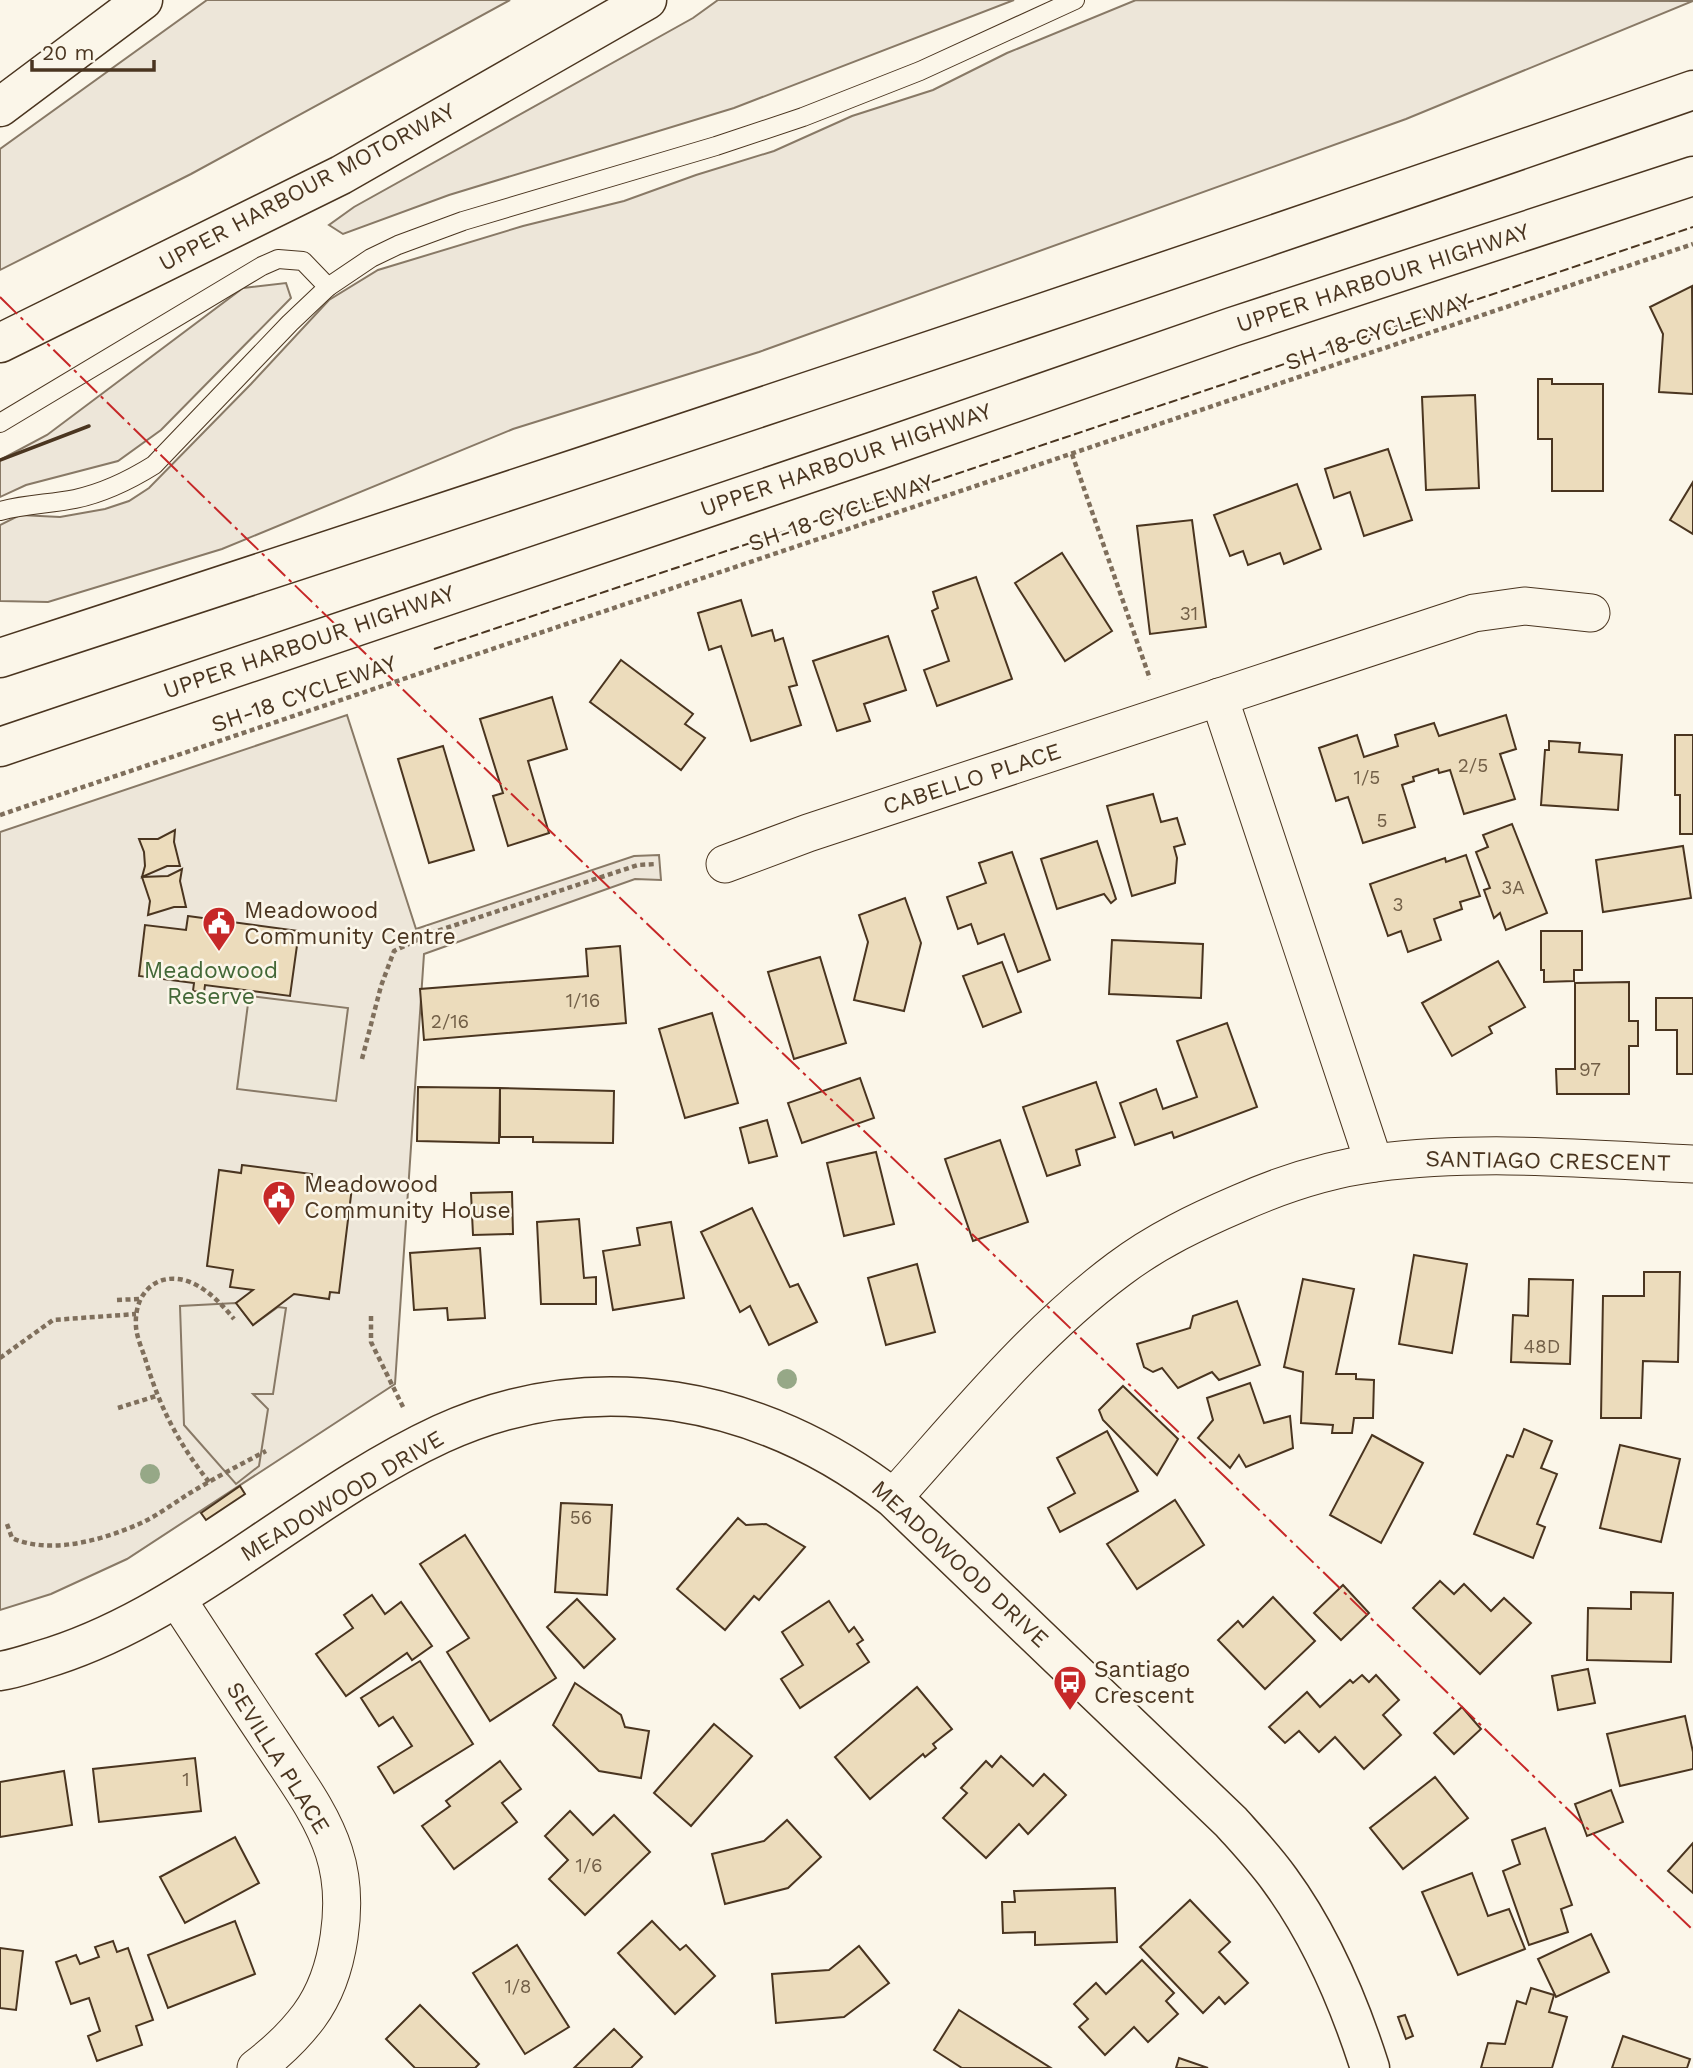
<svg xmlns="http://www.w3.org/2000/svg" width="1693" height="2068" font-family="'Work Sans',sans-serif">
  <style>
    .green { fill: #ede6d9; stroke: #887966; stroke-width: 2 }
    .parking { fill: #ede7d9; stroke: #887966; stroke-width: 2 }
    .building { fill: #ecdcbc; stroke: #4a3520; stroke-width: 2 }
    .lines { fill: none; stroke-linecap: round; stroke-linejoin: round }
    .service-casing { stroke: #4a3520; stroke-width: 20 }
    .minor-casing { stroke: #4a3520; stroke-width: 39 }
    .tertiary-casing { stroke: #4a3520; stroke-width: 41 }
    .primary-casing { stroke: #4a3520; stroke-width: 41 }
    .motorway-casing { stroke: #4a3520; stroke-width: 41 }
    .path { stroke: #7f6f5c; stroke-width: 4.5; stroke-dasharray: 5 3.5; stroke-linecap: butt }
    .service { stroke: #fbf6e9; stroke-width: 18 }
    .minor { stroke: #fbf6e9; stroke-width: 37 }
    .tertiary { stroke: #fbf6e9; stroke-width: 38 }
    .primary { stroke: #fbf6e9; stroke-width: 38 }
    .motorway { stroke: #fbf6e9; stroke-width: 38 }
    .fence { stroke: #4a3520; stroke-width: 2; stroke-dasharray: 9 3.5; stroke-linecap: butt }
    .wall { stroke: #4a3520; stroke-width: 3.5 }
    .power { stroke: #c62828; stroke-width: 2; stroke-dasharray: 24 5 3.5 5; stroke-linecap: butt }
    .tree { fill: #96a887 }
    .labels { text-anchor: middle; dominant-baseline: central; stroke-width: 5; stroke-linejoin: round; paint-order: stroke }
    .number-label { font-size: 19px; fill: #725f47 }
    .street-label { font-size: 23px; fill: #4a3520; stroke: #fbf6e9 }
    .poi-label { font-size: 23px; fill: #4a3520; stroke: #fbf6e9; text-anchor: start }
    .park-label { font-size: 23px; fill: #436837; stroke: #fbf6e9 }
  </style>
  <rect width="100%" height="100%" fill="#fbf6e9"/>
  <g class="green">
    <polygon points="207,0 510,0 191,174 0,270 0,149"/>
    <polygon points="718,0 1014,0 734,108 449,195 343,234 329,225 354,207 693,18"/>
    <polygon points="1136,0 1693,1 1406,119 759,352 513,429 222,549 48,602 0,601 0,525 20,515 60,517 105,509 129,501 149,488 251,384 329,300 378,270 523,226 624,201 696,175 774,151 852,116 933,90 1007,53"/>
    <polygon points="286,283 291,298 161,430 118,461 26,485 0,497 0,460 47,435 243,288"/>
    <polygon points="347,715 416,929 634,856 659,855 661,880 635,879 424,954 395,1384 127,1559 51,1594 0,1610 0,832"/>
  </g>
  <g class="parking">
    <polygon points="249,996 348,1008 336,1101 237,1089"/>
    <polygon points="236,1303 253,1325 278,1307 286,1308 273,1394 253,1394 268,1409 259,1466 236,1484 184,1425 180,1306"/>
  </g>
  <g class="building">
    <polygon points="1692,286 1693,394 1659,392 1663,334 1650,307"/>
    <polygon points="1538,379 1552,379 1552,384 1603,384 1603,491 1552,491 1552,439 1538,439"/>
    <polygon points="1475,395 1479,488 1426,490 1422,397"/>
    <polygon points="1388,449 1412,520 1364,536 1350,492 1334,498 1325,469"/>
    <polygon points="1693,482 1693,534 1670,520"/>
    <polygon points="1297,484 1321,549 1284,564 1280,553 1248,565 1243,551 1230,556 1214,515"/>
    <polygon points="1192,520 1206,627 1150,634 1137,526"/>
    <polygon points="1062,553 1112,631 1065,661 1015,583"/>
    <polygon points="976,577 1012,679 937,706 924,670 949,661 932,611 938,608 933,592"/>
    <polygon points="741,600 752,636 772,630 775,641 783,638 797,685 789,687 801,725 751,741 721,646 709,650 698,613"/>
    <polygon points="888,636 906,690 864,704 870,721 837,731 813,661"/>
    <polygon points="621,660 693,714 685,724 705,738 681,770 590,702"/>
    <polygon points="552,697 567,749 528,761 549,833 508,846 493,796 503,793 480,719"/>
    <polygon points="1506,715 1516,749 1500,754 1515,799 1464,814 1450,770 1439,773 1438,769 1413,777 1414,781 1402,785 1415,827 1363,843 1348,797 1336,801 1319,748 1357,735 1364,757 1398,746 1395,735 1434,723 1439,736"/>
    <polygon points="1675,735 1693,735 1693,834 1680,834 1680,795 1675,795"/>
    <polygon points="1549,741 1580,743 1579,752 1622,755 1618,810 1541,805 1545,750 1549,750"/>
    <polygon points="443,746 474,850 429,863 398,759"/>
    <polygon points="1153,794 1161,822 1177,818 1185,844 1174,847 1177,858 1175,883 1132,896 1107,806"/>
    <polygon points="1512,824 1547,913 1506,930 1500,913 1494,918 1484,890 1490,888 1476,852 1488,847 1483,835"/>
    <polygon points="175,830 174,842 180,866 167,866 142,877 145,866 144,852 139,839 158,839"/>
    <polygon points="1097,841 1116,899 1111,903 1104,894 1057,909 1041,859"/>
    <polygon points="1683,846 1691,898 1603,912 1596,860"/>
    <polygon points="1012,852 1050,960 1018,972 1004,934 978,944 971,924 958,929 947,897 986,883 979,863"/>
    <polygon points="1466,855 1480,896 1460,902 1462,909 1434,919 1441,940 1408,952 1401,931 1388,936 1370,884 1445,858 1446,862"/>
    <polygon points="182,869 180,881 186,907 174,907 148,915 150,901 142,877 168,876"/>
    <polygon points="905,898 921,943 904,1011 854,1000 868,942 859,915"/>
    <polygon points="188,916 299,931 290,996 205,985 204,993 193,991 194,983 139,976 145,925 186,930"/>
    <polygon points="1541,931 1582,931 1582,970 1574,970 1574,981 1544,982 1544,970 1541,970"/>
    <polygon points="1112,940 1203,944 1201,998 1109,994"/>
    <polygon points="620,946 626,1023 424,1040 420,989 588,976 586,949"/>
    <polygon points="820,957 846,1043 794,1059 768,972"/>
    <polygon points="1498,961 1525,1007 1489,1027 1492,1033 1452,1056 1422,1003"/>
    <polygon points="1002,962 1021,1012 983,1027 963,976"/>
    <polygon points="1629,982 1629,1021 1638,1021 1638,1046 1629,1046 1629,1094 1557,1094 1556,1069 1575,1069 1575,983"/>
    <polygon points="1656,998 1693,998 1693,1074 1677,1074 1677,1030 1656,1030"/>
    <polygon points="712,1013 738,1103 685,1118 659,1029"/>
    <polygon points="1227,1023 1257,1107 1174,1138 1172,1132 1135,1145 1120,1103 1156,1089 1163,1109 1197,1097 1177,1041"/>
    <polygon points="860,1078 874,1118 802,1143 788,1103"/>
    <polygon points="1096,1082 1115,1137 1076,1150 1080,1165 1047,1176 1023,1107"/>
    <polygon points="418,1087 500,1088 499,1143 417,1141"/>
    <polygon points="500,1088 614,1091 613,1143 533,1142 533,1137 500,1137"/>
    <polygon points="767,1120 777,1156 749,1163 740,1128"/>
    <polygon points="1000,1140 1028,1222 973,1241 945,1159"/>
    <polygon points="876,1152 894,1224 844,1236 827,1163"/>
    <polygon points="242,1165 312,1174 311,1182 352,1187 339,1293 330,1292 329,1299 294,1294 253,1325 236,1303 253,1290 230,1287 233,1270 207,1266 219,1170 241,1173"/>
    <polygon points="512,1192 513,1234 473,1235 471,1193"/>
    <polygon points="752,1208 790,1287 798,1284 817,1322 769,1345 750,1306 740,1312 701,1232"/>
    <polygon points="579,1219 584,1278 596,1277 596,1304 541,1304 537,1222"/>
    <polygon points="671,1222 684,1298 613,1310 603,1251 640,1245 637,1228"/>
    <polygon points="480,1248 485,1318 448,1320 447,1308 414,1310 410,1253"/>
    <polygon points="1414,1255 1467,1264 1452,1353 1399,1344"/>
    <polygon points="917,1264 935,1332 886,1345 868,1278"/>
    <polygon points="1644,1272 1680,1272 1678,1362 1643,1361 1641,1418 1601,1418 1603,1296 1644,1296"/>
    <polygon points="1303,1279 1354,1289 1336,1374 1356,1374 1356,1379 1374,1380 1373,1418 1354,1418 1352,1433 1332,1433 1333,1425 1301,1423 1303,1372 1284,1367"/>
    <polygon points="1529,1279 1573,1280 1570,1364 1511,1362 1513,1315 1528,1316"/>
    <polygon points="1237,1301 1260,1365 1219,1380 1212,1372 1178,1388 1162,1368 1153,1372 1144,1367 1137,1344 1190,1328 1193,1316"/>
    <polygon points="1250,1383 1264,1423 1290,1416 1293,1448 1246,1467 1239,1455 1230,1468 1198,1438 1213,1420 1207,1398"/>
    <polygon points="1123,1386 1178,1439 1157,1475 1103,1420 1099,1410"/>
    <polygon points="1524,1429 1552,1441 1541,1468 1557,1474 1537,1524 1545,1527 1533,1558 1474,1534 1507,1455 1513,1457"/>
    <polygon points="1107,1431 1138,1491 1060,1532 1048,1508 1075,1493 1057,1458"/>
    <polygon points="1372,1435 1423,1463 1381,1543 1330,1515"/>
    <polygon points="1620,1445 1680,1459 1661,1542 1600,1528"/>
    <polygon points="240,1486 245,1494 206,1520 201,1513"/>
    <polygon points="1175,1500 1204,1545 1137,1589 1107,1544"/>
    <polygon points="561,1503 612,1505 607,1595 555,1592"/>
    <polygon points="738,1518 746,1525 766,1524 805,1547 759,1600 754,1596 725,1630 677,1589"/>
    <polygon points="465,1535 556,1678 490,1721 447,1652 469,1638 420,1564"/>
    <polygon points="1440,1581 1454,1594 1464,1584 1491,1611 1504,1598 1531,1623 1480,1674 1413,1608"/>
    <polygon points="1343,1585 1369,1613 1341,1640 1314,1613"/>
    <polygon points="1631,1592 1673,1593 1671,1662 1587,1660 1588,1608 1631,1609"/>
    <polygon points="372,1595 385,1614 401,1602 432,1646 412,1660 407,1653 346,1696 316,1654 353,1628 344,1615"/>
    <polygon points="1273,1597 1315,1641 1265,1689 1218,1640 1238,1621 1243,1627"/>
    <polygon points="577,1599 615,1639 584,1668 547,1627"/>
    <polygon points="829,1601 849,1632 854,1627 863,1640 857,1644 869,1662 800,1708 781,1679 803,1665 782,1632"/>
    <polygon points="420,1661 473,1744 394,1793 378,1767 412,1746 393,1717 379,1726 361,1698"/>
    <polygon points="1588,1669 1595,1703 1558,1710 1552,1676"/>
    <polygon points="1362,1675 1369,1682 1376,1675 1399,1700 1383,1715 1401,1735 1364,1769 1335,1737 1319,1752 1299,1731 1285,1743 1269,1727 1307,1692 1320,1707 1350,1680 1353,1683"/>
    <polygon points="575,1683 621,1715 625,1727 649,1731 641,1778 599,1771 553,1725"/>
    <polygon points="917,1687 952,1729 933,1744 936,1748 925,1757 923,1754 870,1799 835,1757"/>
    <polygon points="1462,1707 1481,1729 1454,1754 1434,1733"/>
    <polygon points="1685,1716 1693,1752 1693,1769 1620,1786 1607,1734"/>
    <polygon points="714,1724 752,1756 691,1826 654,1793"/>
    <polygon points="1001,1756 1033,1786 1044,1774 1066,1795 1028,1834 1019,1824 986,1858 943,1818 967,1793 961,1788 986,1761 992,1767"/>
    <polygon points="195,1758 201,1811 99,1822 93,1769"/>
    <polygon points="500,1761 521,1789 502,1803 517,1822 454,1869 422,1826 450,1806 446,1801"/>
    <polygon points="64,1771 72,1825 0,1837 0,1782"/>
    <polygon points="1435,1777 1468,1818 1403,1869 1370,1828"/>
    <polygon points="1611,1790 1623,1822 1587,1836 1575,1804"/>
    <polygon points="570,1811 593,1835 614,1815 650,1852 585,1915 549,1879 568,1860 545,1836"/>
    <polygon points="787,1820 821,1857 788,1888 725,1904 712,1854 764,1841"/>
    <polygon points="1545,1828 1572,1905 1561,1909 1568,1932 1529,1945 1503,1871 1520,1864 1512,1840"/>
    <polygon points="235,1837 259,1883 185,1923 160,1877"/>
    <polygon points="1693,1843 1693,1893 1668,1871"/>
    <polygon points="1472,1873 1488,1916 1509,1909 1525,1949 1458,1975 1422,1892"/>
    <polygon points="1115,1888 1117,1942 1035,1945 1035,1932 1003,1933 1002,1902 1015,1902 1014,1891"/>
    <polygon points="1190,1900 1230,1942 1219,1952 1248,1983 1225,2004 1219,1997 1203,2013 1140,1947"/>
    <polygon points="235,1921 255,1974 168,2008 148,1955"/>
    <polygon points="652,1921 680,1950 686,1945 715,1976 675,2014 618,1953"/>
    <polygon points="1591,1934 1609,1972 1556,1997 1538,1959"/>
    <polygon points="113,1941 117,1952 128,1948 153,2020 136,2026 142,2045 97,2061 88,2036 100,2031 89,1998 71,2004 56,1962 76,1955 80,1964 99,1957 95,1947"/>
    <polygon points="517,1945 569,2027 525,2054 473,1973"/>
    <polygon points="859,1946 889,1983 844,2017 776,2023 772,1974 829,1970"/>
    <polygon points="0,1948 23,1951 16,2010 0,2008"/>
    <polygon points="1142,1960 1174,1993 1166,2001 1178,2014 1148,2042 1134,2027 1105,2055 1079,2027 1088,2019 1074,2004 1096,1983 1106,1994"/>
    <polygon points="1531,1988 1554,1995 1549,2012 1567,2017 1552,2068 1481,2068 1488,2043 1505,2044 1517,2001 1526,2004"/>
    <polygon points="420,2005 479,2064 475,2068 415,2068 386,2039"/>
    <polygon points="959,2010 1051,2068 962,2068 934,2050"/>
    <polygon points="1405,2015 1413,2036 1406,2039 1398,2017"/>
    <polygon points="614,2029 642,2057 631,2068 574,2068"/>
    <polygon points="1623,2036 1690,2059 1687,2068 1612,2068"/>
    <polygon points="1179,2058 1208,2068 1176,2068"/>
  </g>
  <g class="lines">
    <defs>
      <g id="service">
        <polyline points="0,423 262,266 278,259 303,261 328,287"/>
        <path d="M 0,511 C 25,504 50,504 75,499 C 103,493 130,480 154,465 L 290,323 L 328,287 L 371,258 L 398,245 L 463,221 L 716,146 L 803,117 L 920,71 L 1075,0"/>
      </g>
      <g id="minor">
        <polyline points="1219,697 1374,1163"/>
        <polyline points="725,864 808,833 1474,613 1524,606 1591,613"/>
        <path d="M 893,1498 C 964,1419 1033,1333 1119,1269 C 1156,1241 1198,1221 1240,1203 C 1283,1184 1329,1169 1376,1163 C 1481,1149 1588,1159 1693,1164"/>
        <path d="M 177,1599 C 209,1648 241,1697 274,1746 C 296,1780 322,1814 334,1852 C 350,1901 340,1974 309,2016 C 294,2036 276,2053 256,2068"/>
      </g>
      <path id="tertiary" d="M 0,1671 C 14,1669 28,1664 41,1660 C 116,1638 182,1596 246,1553 C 309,1511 372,1466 441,1434 C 594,1364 762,1396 893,1498 L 1231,1822 C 1248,1841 1265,1859 1280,1880 C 1321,1936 1349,2002 1370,2068"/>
      <g id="primary">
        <path d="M 0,658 C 566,473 1131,286 1693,90"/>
        <polyline points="0,747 878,450 1232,327 1693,176"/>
      </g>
      <g id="motorway">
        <polyline points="0,107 143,0"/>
        <polyline points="0,343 341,175 647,0"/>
      </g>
    </defs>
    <use href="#service" class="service-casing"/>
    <use href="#minor" class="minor-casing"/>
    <use href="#tertiary" class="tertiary-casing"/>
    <use href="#primary" class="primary-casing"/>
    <use href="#motorway" class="motorway-casing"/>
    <g class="path">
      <polyline points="1072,454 1150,679"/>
      <polyline points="0,815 1693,244"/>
      <polyline points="362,1059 381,986 394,951 434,932 638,865 656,864"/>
      <polyline points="117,1300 139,1299"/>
      <polyline points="371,1316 371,1342 404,1409"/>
      <polyline points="0,1358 53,1320 136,1314"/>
      <polyline points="118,1408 156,1396"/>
      <path d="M 209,1482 C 178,1443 159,1406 145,1358 C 142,1349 137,1338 136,1327 C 133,1285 168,1265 203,1289 C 215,1297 224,1307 234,1319"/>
      <path d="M 7,1524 L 12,1538 C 50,1555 103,1540 139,1524 C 157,1516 174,1503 190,1493 C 215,1478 241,1464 266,1451"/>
    </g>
    <use href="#service" class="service"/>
    <use href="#minor" class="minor"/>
    <use href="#tertiary" class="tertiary"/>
    <use href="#primary" class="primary"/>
    <use href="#motorway" class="motorway"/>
    <polyline class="fence" points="434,649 1693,227"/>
    <polyline class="wall" points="0,460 89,426"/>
    <path class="power" d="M 0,297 C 367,660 743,1014 1115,1371 C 1309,1557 1500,1745 1693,1930"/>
  </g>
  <g class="tree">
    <circle cx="787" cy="1379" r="10"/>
    <circle cx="150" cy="1474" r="10"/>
  </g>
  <defs>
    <symbol id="civic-pin" viewBox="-11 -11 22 30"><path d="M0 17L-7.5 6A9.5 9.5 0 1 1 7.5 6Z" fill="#c62828" stroke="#fbf6e9"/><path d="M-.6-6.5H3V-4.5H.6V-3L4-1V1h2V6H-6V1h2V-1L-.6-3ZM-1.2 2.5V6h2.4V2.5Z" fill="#fff"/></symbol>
    <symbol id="bus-pin" viewBox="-11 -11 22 30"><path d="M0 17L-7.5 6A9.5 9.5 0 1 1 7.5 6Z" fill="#c62828" stroke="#fbf6e9"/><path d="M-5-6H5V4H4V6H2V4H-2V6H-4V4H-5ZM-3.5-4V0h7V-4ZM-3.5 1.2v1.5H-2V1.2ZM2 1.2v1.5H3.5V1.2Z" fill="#fff"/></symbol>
  </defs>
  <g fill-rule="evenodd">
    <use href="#civic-pin" x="200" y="904" width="38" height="52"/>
    <use href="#civic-pin" x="260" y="1178" width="38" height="52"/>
    <use href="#bus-pin" x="1051" y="1663" width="38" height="52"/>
  </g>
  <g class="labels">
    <g class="number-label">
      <text x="1189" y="613">31</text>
      <text x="1473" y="765">2/5</text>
      <text x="1367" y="777">1/5</text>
      <text x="1382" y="820">5</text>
      <text x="1513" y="887">3A</text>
      <text x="1398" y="904">3</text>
      <text x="583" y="1000">1/16</text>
      <text x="450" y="1021">2/16</text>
      <text x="1590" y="1069">97</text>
      <text x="1542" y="1346">48D</text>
      <text x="581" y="1517">56</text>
      <text x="186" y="1779">1</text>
      <text x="589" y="1865">1/6</text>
      <text x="518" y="1986">1/8</text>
    </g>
    <g class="street-label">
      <text transform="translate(307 187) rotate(-28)">UPPER HARBOUR MOTORWAY</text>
      <text transform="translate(1383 278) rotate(-18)">UPPER HARBOUR HIGHWAY</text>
      <text transform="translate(1378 332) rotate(-19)">SH-18 CYCLEWAY</text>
      <text transform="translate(846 460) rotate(-19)">UPPER HARBOUR HIGHWAY</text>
      <text transform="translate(841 513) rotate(-19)">SH-18 CYCLEWAY</text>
      <text transform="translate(309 642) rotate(-19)">UPPER HARBOUR HIGHWAY</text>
      <text transform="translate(304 694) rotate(-19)">SH-18 CYCLEWAY</text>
      <text transform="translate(972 779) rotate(-18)">CABELLO PLACE</text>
      <text transform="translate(1548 1161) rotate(1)">SANTIAGO CRESCENT</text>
      <text transform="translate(342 1496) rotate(-31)">MEADOWOOD DRIVE</text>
      <text transform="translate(960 1564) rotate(43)">MEADOWOOD DRIVE</text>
      <text transform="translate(278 1758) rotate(58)">SEVILLA PLACE</text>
    </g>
    <g class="poi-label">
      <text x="244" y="910">Meadowood<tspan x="244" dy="26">Community Centre</tspan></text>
      <text x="304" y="1184">Meadowood<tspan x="304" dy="26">Community House</tspan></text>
      <text x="1094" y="1669">Santiago<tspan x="1094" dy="26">Crescent</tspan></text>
    </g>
    <g class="park-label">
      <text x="211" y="970">Meadowood<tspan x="211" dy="26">Reserve</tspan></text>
    </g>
  </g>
  <path d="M32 60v10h122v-10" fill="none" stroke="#4a3520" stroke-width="3.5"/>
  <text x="42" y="60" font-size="21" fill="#4a3520" stroke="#fbf6e9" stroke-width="5" paint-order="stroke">20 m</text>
</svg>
